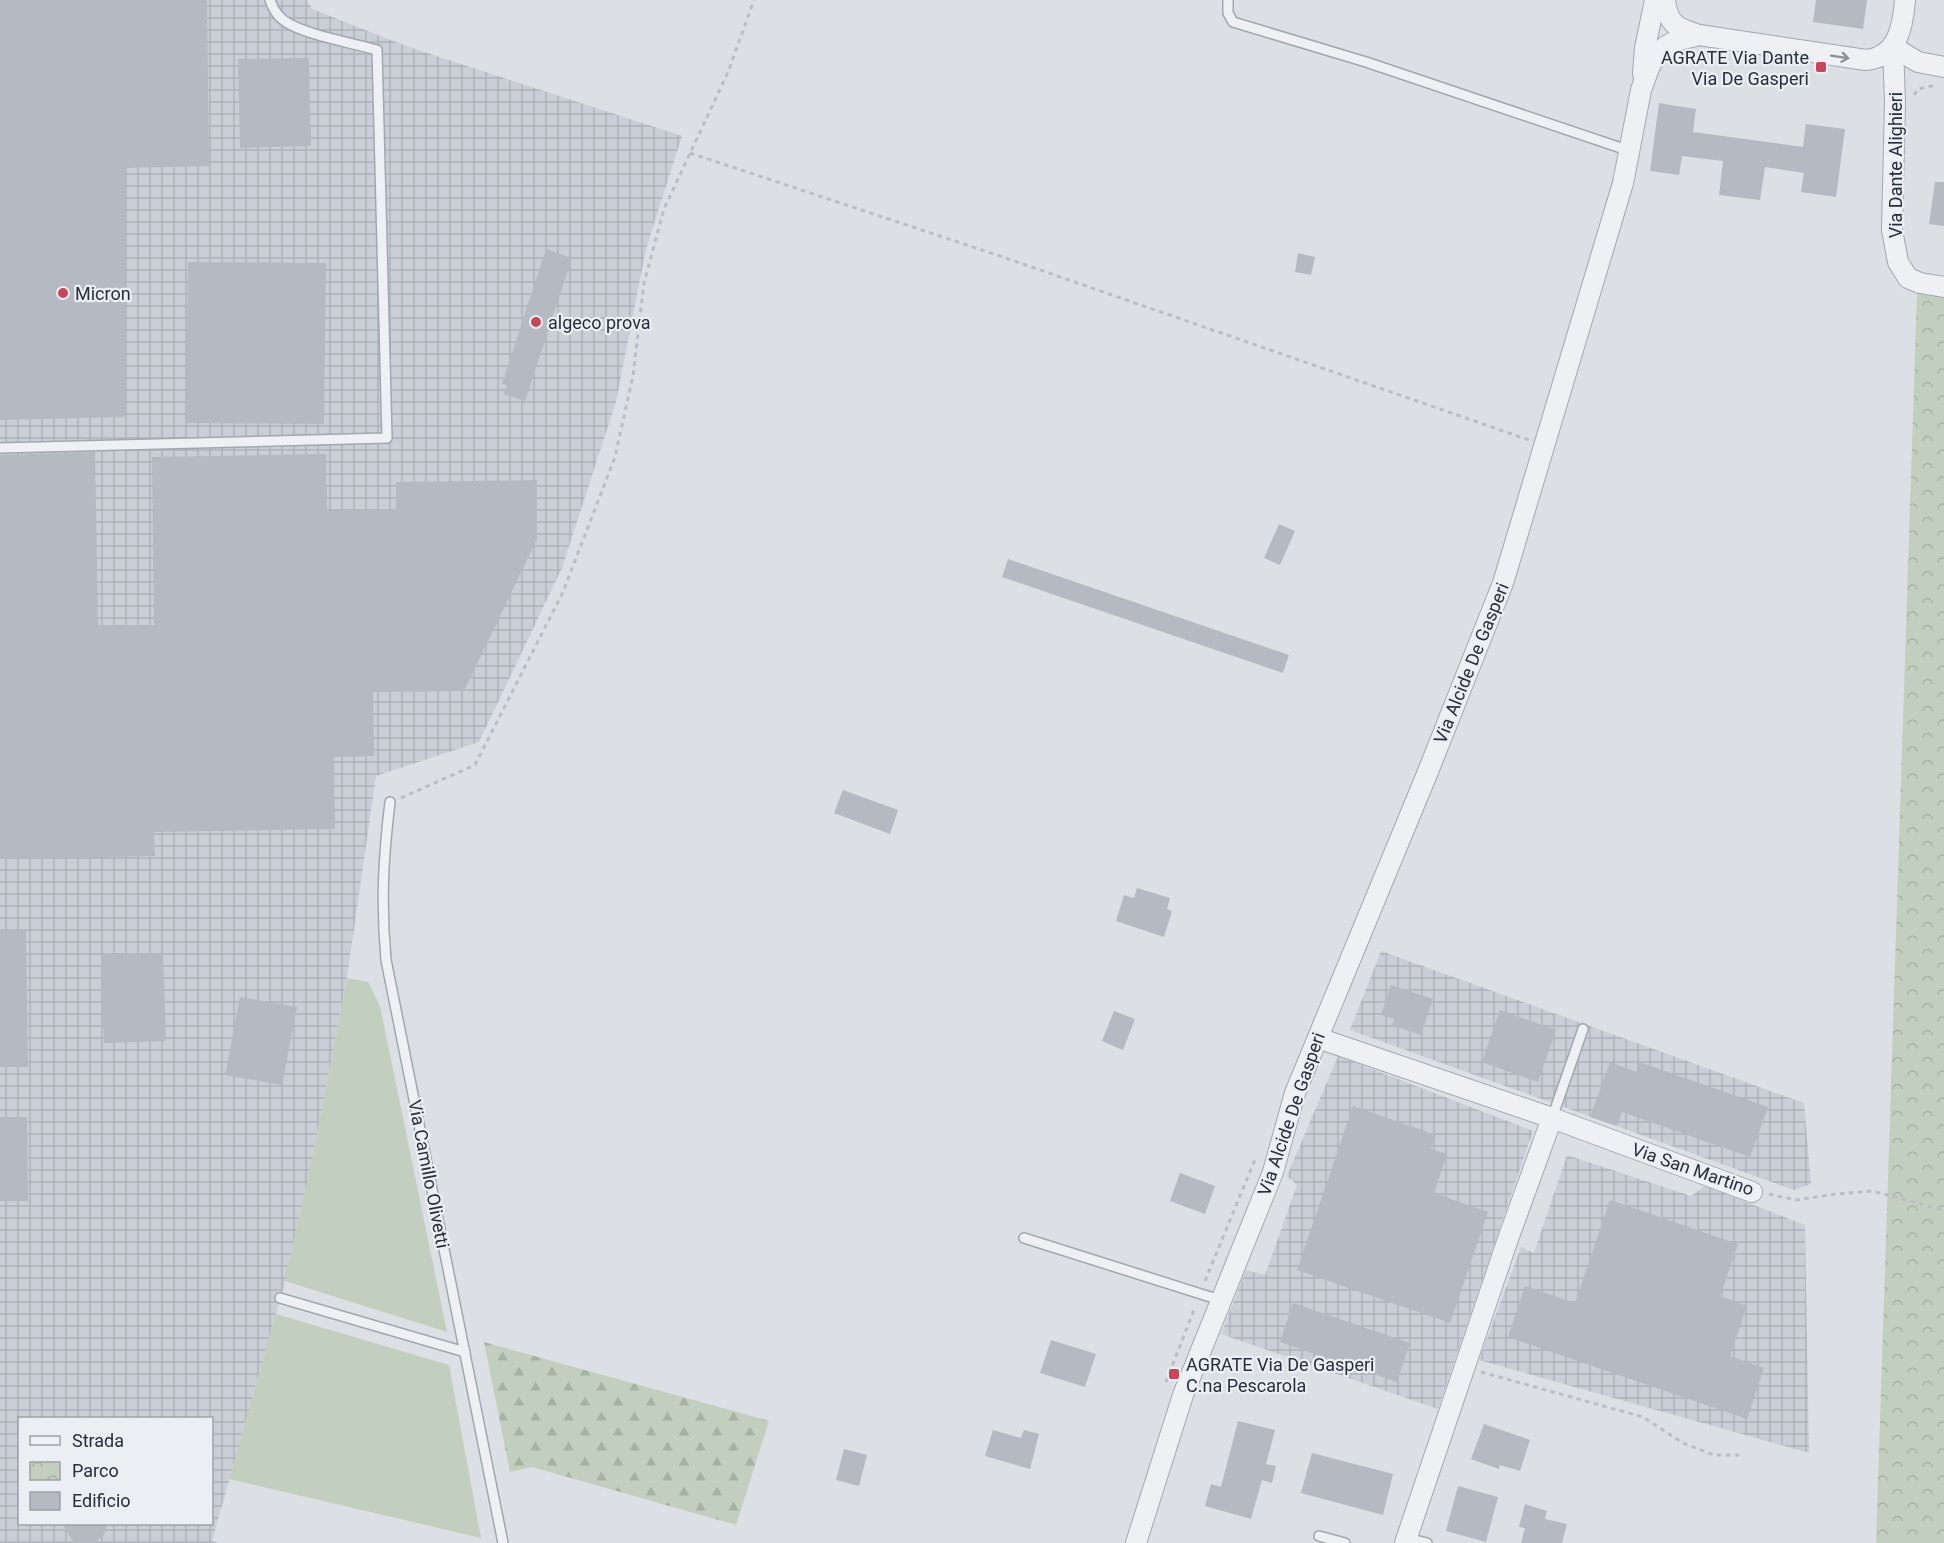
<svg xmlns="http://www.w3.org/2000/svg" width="1944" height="1543" font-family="Roboto,sans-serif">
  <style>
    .industrial { fill: url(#industrial-grid); fill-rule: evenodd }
    .grass { fill: #c2cfbe }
    .forest { fill: url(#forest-firs) }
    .park { fill: url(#park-crowns) }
    .building { fill: #b4b9c2 }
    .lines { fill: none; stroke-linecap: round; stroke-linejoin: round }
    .service-casing { stroke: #a2a7af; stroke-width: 12 }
    .minor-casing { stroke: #a2a7af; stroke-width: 22 }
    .path { stroke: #bbbec4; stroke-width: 3; stroke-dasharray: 4.5 4.5; stroke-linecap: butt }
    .service { stroke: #eff0f4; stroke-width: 9 }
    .minor { stroke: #eff0f4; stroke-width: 20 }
    .oneway { stroke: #8b8f98 }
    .poi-dot { fill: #c5475a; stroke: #ebeff3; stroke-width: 2 }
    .labels { text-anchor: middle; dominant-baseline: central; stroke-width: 4.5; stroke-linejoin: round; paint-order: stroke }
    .poi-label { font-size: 18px; fill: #272e3b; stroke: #ebeff3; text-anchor: start }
    .street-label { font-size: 18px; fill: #272e3b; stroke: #ebeff3 }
  </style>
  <defs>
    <pattern id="industrial-grid" width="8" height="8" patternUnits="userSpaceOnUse" patternTransform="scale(1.5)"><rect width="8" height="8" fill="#cacfd7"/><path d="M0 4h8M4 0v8" fill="none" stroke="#aeb2b9"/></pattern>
    <pattern id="forest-firs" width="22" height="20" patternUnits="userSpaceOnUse" patternTransform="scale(1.5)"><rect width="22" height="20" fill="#c2cfbe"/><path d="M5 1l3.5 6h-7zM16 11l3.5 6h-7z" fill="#a7b2a4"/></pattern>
    <pattern id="park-crowns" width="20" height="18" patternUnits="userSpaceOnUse" patternTransform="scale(1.5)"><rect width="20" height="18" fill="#c2cfbe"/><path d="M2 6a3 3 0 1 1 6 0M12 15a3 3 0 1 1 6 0" fill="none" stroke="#a7b2a4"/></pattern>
  </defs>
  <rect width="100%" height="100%" fill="#dce0e5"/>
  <g class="industrial">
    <path d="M 0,0 L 307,0 L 312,9 L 409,47 L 682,136 L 646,249 L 616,402 L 562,568 L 479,742 L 376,776 L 347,978 L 315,1145 L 289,1268 L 212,1541 L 219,1543 L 0,1543 ZM 20,1418 L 212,1418 L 212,1524 L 20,1524 Z"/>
    <polygon points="1381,951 1804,1103 1811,1184 1794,1190 1350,1030"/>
    <polygon points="1338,1056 1533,1131 1438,1409 1221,1334 1246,1270 1265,1275 1297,1185 1287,1176"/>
    <polygon points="1567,1155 1691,1196 1705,1186 1805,1225 1809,1453 1479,1360 1521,1247 1534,1253"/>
  </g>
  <g class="grass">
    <polygon points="347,978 368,982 380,1006 447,1332 285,1281 315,1145"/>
    <polygon points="276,1314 449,1365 481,1538 229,1479"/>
  </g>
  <polygon class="forest" points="484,1342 769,1421 736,1525 532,1467 510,1472"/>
  <polygon class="park" points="1917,293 1944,297 1944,1543 1876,1543"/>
  <g class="building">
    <polygon points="0,0 207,0 209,166 126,168 126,417 0,420"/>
    <polygon points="1816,0 1867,0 1863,29 1813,22"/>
    <polygon points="309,58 311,146 240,148 238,59"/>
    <polygon points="1659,103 1696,109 1693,132 1803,147 1806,124 1845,129 1836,197 1801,192 1804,173 1765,167 1760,200 1719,195 1723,161 1682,156 1679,175 1650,171"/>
    <polygon points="1935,182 1944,182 1944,226 1929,224"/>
    <polygon points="546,249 572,258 525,401 504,394 507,385 502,384"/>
    <polygon points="1298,253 1315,257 1311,275 1295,272"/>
    <polygon points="188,262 326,263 324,424 186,423"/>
    <polygon points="95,452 98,625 154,625 152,457 326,454 327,511 396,510 396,482 537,480 537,539 464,691 373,692 374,756 334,757 335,829 154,832 155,856 0,859 0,455"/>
    <polygon points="1279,524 1295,531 1280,565 1264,558"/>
    <polygon points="1008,559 1289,655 1283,673 1002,577"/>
    <polygon points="843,790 898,810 890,834 834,813"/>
    <polygon points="1137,888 1170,898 1167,909 1172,911 1164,937 1116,921 1124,895 1134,898"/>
    <polygon points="0,930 26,930 28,1067 0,1067"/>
    <polygon points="163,953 166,1041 104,1043 101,955"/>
    <polygon points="1391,985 1433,999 1421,1035 1392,1025 1394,1019 1381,1015"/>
    <polygon points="240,997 297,1007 282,1085 225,1075"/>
    <polygon points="1500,1010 1556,1030 1538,1082 1482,1062"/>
    <polygon points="1114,1011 1135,1019 1123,1050 1102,1041"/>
    <polygon points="1610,1062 1636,1072 1639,1062 1768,1107 1750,1157 1622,1112 1617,1126 1590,1117"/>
    <polygon points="1353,1106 1436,1135 1431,1149 1447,1154 1434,1193 1488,1212 1450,1323 1297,1270"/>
    <polygon points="0,1117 27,1117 28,1201 0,1201"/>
    <polygon points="1180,1173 1215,1186 1205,1214 1170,1201"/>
    <polygon points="1610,1200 1738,1244 1720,1296 1747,1306 1730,1356 1764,1368 1747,1419 1508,1337 1525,1286 1575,1303"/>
    <polygon points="1293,1303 1410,1343 1397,1382 1280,1342"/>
    <polygon points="1051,1340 1096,1354 1085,1387 1040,1373"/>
    <polygon points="1238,1421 1275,1430 1266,1464 1276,1466 1272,1483 1262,1480 1251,1519 1205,1506 1211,1484 1221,1487"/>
    <polygon points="1484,1424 1530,1440 1520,1471 1500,1465 1499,1469 1471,1459"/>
    <polygon points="993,1430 1021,1438 1024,1430 1039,1434 1030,1469 985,1456"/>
    <polygon points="844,1449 867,1455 859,1486 836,1480"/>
    <polygon points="1312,1453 1393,1474 1383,1515 1301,1493"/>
    <polygon points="1458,1486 1498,1497 1486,1542 1446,1531"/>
    <polygon points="1525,1504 1547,1511 1545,1519 1567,1524 1562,1543 1521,1543 1525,1528 1519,1527"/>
    <polygon points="63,1524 107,1524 104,1535 94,1543 77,1543 72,1540"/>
  </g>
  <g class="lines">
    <defs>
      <g id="service">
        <polyline points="1228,0 1228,13 1233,22 1366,62 1630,151"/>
        <path d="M 0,448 L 387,438 L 377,50 C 353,43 306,35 286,22 C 278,17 273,9 270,0"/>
        <path d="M 390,802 C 383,859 381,904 386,960 L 503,1543"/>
        <polyline points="1552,1118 1583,1029"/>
        <polyline points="1024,1238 1220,1300"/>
        <polyline points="280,1298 465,1352"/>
        <polyline points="1319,1536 1345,1543"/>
        <polyline points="1407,1538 1427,1543"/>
      </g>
      <g id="minor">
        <path d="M 1665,0 C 1668,25 1677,28 1699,35 L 1866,60 C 1898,57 1903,26 1905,0"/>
        <polyline points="1893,47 1895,102 1892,230 1898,262 1908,278 1920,283 1944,287"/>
        <polyline points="1893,47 1918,62 1944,67"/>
        <polyline points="1643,74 1645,48 1655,0"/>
        <polyline points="1318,1038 1552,1118 1752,1192"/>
        <polyline points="1136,1543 1183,1395 1273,1172 1295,1093 1427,774 1503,583 1623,183 1641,90 1649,68 1656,55 1666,46 1675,41 1699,35"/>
        <polyline points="1405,1543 1508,1239 1552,1118"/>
      </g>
    </defs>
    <use href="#service" class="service-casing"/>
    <use href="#minor" class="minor-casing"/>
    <g class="path">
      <polyline points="1914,95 1918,89 1936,85"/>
      <polyline points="690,153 997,255 1529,440"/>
      <polyline points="401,798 475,765 563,592 615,457 633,376 644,283 664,209 728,72 754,0"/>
      <polyline points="1769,1194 1796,1200 1836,1194 1872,1191 1944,1210"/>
      <polyline points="1205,1281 1256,1157"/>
      <polyline points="1481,1372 1643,1417 1683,1443 1714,1455 1742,1455"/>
      <polyline points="1166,1382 1195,1307"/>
    </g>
    <use href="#service" class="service"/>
    <use href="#minor" class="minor"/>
  </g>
  <defs><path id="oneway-shaft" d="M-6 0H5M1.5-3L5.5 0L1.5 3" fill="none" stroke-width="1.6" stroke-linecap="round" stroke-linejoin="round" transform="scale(1.5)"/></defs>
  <use class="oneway" href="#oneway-shaft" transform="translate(1840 57) rotate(9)"/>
  <g class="poi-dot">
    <rect x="1815" y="61" width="12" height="12" rx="3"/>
    <circle cx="63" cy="293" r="6"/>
    <circle cx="536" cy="322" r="6"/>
    <rect x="1168" y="1368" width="12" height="12" rx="3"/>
  </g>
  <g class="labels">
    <g class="poi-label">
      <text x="1809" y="57" text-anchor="end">AGRATE Via Dante<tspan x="1809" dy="21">Via De Gasperi</tspan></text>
      <text x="75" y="293">Micron</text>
      <text x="548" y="322">algeco prova</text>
      <text x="1186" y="1364">AGRATE Via De Gasperi<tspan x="1186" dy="21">C.na Pescarola</tspan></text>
    </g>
    <g class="street-label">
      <text transform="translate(1895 165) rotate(-90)">Via Dante Alighieri</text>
      <text transform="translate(1471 663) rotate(-68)">Via Alcide De Gasperi</text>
      <text transform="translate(1291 1114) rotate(-71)">Via Alcide De Gasperi</text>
      <text transform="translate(1693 1169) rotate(19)">Via San Martino</text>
      <text transform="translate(429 1174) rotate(79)">Via Camillo Olivetti</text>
    </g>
  </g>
  <rect x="18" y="1417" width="195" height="108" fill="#ebeff3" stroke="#9da2a9" stroke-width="1.5"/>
  <rect x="30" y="1436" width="30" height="9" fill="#eff0f4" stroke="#9da2a9" stroke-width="1.5"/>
  <text x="72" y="1447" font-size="18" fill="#272e3b">Strada</text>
  <rect x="30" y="1462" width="30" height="18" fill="url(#park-crowns)" stroke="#9da2a9" stroke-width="1.5"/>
  <text x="72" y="1477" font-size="18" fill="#272e3b">Parco</text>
  <rect x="30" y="1492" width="30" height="18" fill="#b4b9c2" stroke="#9da2a9" stroke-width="1.5"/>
  <text x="72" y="1507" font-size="18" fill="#272e3b">Edificio</text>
</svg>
